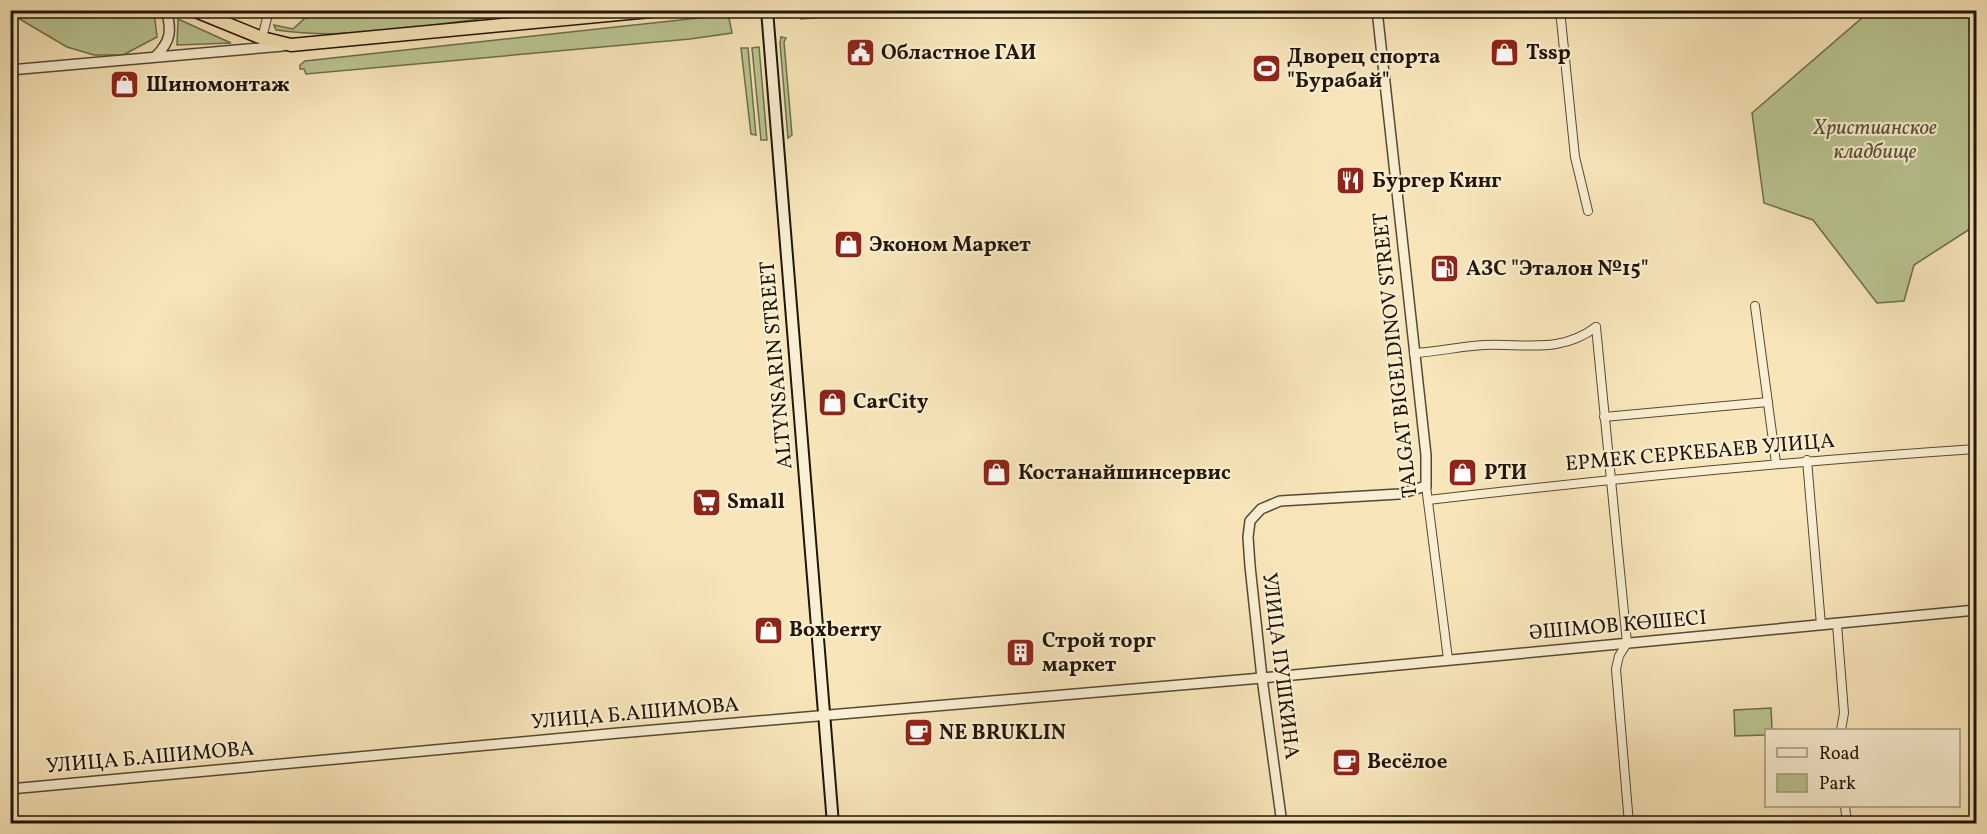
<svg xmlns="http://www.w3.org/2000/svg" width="1987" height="834" font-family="Vollkorn,serif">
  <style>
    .green { fill: #bac692; stroke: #6d6e4c; stroke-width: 1.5 }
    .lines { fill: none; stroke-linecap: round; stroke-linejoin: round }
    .minor-casing { stroke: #564934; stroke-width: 10 }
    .tertiary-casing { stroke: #564934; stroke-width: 12 }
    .secondary-casing { stroke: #201507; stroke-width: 14 }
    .trunk-casing { stroke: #201507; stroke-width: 15 }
    .minor { stroke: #faefd2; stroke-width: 8 }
    .tertiary { stroke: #faefd2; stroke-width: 9 }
    .secondary { stroke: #faefd2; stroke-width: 10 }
    .trunk { stroke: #f8e6ba; stroke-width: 12 }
    .labels { text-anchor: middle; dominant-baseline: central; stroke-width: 4.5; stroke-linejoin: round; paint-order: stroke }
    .poi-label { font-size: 21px; font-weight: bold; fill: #201507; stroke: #faefd2; text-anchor: start }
    .park-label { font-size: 21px; font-style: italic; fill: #565338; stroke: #faefd2 }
    .street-label { font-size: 21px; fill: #201507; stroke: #faefd2 }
  </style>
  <rect width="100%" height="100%" fill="#f8e6ba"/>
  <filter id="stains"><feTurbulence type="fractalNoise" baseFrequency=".00333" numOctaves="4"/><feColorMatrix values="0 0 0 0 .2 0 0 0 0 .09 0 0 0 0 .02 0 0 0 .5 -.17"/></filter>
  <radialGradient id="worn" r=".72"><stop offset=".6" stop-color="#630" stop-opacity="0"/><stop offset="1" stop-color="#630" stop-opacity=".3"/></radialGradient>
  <g class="green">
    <polygon points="11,10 154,11 157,37 123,55 94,55 67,47 11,14"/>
    <path d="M 348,11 L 348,10 L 506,11 L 501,16 C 428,25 350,41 276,30 L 274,25 L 293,29 L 305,18 Z"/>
    <polygon points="802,11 802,10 893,11 892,12 801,19"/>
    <polygon points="1870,11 1976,11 1976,225 1914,265 1904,301 1877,303 1813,220 1764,203 1752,113"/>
    <polygon points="717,16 729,18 732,33 690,39 306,74 304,69 300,69 300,65 305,61"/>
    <polygon points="178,19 231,43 177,45"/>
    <polygon points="781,37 786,38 784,42 792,135 788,138 780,43"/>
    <polygon points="759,47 767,140 761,140 752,48"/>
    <polygon points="741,48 748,48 756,135 751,134"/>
    <polygon points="1771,708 1772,730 1766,730 1766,735 1735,736 1734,710"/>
  </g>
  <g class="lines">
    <defs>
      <g id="minor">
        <polyline points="1560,10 1575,157 1588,211"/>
        <polyline points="262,38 269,10"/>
        <polyline points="1755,306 1776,463"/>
        <polyline points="1596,327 1627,643 1619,656 1616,669 1629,824"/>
        <path d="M 1414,353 C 1438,352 1461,346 1484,345 C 1525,343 1560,354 1596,327"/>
        <polyline points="1604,417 1768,402"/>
        <polyline points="1807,460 1821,625"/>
        <polyline points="1426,486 1448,659"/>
        <path d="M 1428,500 C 1611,479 1793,461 1976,449"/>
        <polyline points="1837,624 1844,713 1841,730"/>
        <polyline points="1845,806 1847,824"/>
      </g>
      <g id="tertiary">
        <path d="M 156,56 C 171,41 172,30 166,10"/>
        <polyline points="10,70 283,46"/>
        <polyline points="10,789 619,733 1262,678 1976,610"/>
        <polyline points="1282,824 1262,678 1250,566 1248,537 1250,521 1261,509 1280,501 1399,494 1426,486 1426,455 1377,10"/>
      </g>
      <polyline id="secondary" points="767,10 833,824"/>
      <polyline id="trunk" points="193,10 262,38 291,45 661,10"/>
    </defs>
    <use href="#minor" class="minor-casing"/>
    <use href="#tertiary" class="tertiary-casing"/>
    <use href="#secondary" class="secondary-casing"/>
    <use href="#trunk" class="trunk-casing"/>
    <use href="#minor" class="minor"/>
    <use href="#tertiary" class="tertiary"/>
    <use href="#secondary" class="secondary"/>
    <use href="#trunk" class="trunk"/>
  </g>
  <defs>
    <symbol id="civic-square" viewBox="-11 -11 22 22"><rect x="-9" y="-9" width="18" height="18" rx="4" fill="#8f2418" stroke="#faefd2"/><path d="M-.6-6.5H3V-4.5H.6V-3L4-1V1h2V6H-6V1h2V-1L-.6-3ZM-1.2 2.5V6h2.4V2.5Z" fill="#fff"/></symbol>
    <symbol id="shop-square" viewBox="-11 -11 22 22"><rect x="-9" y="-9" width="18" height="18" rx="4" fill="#8f2418" stroke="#faefd2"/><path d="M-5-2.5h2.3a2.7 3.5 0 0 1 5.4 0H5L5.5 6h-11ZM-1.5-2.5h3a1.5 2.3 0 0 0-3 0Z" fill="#fff"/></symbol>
    <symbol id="stadium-square" viewBox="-11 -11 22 22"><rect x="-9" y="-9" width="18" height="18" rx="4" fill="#8f2418" stroke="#faefd2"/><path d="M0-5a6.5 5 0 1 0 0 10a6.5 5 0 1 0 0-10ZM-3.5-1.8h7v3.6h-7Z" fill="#fff"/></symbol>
    <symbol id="restaurant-square" viewBox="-11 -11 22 22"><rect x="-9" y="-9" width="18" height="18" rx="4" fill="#8f2418" stroke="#faefd2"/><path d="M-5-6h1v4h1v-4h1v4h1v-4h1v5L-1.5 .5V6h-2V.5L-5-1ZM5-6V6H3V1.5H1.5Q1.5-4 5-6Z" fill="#fff"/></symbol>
    <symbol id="fuel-square" viewBox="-11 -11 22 22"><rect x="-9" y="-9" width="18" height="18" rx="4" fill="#8f2418" stroke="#faefd2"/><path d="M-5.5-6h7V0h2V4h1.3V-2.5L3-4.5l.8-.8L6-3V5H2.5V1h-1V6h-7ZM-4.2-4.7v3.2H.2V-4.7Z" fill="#fff"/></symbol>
    <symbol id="supermarket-square" viewBox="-11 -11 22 22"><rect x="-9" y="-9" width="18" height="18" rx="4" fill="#8f2418" stroke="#faefd2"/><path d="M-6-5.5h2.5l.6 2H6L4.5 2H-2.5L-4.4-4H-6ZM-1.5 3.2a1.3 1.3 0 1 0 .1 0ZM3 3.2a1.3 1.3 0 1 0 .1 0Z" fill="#fff"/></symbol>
    <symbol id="building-square" viewBox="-11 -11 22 22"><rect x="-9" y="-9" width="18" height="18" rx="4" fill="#8f2418" stroke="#faefd2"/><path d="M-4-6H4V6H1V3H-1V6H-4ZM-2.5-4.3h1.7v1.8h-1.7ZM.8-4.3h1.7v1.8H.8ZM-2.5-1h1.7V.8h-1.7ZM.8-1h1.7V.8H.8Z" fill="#fff"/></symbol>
    <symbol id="cafe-square" viewBox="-11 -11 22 22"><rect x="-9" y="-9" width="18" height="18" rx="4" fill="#8f2418" stroke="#faefd2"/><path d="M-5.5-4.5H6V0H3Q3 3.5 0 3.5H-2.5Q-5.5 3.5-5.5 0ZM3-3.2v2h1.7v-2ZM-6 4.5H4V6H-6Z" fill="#fff"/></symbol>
  </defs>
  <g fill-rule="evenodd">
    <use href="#civic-square" x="844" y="36" width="33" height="33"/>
    <use href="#shop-square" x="1488" y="36" width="33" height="33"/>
    <use href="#stadium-square" x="1250" y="52" width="33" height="33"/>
    <use href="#shop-square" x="108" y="68" width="33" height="33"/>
    <use href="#restaurant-square" x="1334" y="164" width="33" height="33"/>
    <use href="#shop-square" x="832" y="228" width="33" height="33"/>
    <use href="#fuel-square" x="1428" y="252" width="33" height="33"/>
    <use href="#shop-square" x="816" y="386" width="33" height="33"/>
    <use href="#shop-square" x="980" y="456" width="33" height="33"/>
    <use href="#shop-square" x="1446" y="456" width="33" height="33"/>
    <use href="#supermarket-square" x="690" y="486" width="33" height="33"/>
    <use href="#shop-square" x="752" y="614" width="33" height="33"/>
    <use href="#building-square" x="1004" y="636" width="33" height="33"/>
    <use href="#cafe-square" x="902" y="716" width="33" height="33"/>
    <use href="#cafe-square" x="1330" y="746" width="33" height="33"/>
  </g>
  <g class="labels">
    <g class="poi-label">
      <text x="881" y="53">Областное ГАИ</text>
      <text x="1526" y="53">Tssp</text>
      <text x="1287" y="57">Дворец спорта<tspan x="1287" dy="24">"Бурабай"</tspan></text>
      <text x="146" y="85">Шиномонтаж</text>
      <text x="1372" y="181">Бургер Кинг</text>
      <text x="869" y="245">Эконом Маркет</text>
      <text x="1466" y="269">АЗС "Эталон №15"</text>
      <text x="853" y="402">CarCity</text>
      <text x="1018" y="473">Костанайшинсервис</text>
      <text x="1484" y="473">РТИ</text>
      <text x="727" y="502">Small</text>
      <text x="789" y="630">Boxberry</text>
      <text x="1042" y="641">Строй торг<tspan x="1042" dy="24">маркет</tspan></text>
      <text x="939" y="733">NE BRUKLIN</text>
      <text x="1367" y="762">Весёлое</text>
    </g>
    <g class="park-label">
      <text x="1875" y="128">Христианское<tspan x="1875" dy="24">кладбище</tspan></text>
    </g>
    <g class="street-label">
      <text transform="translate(1396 355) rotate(-96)">TALGAT BIGELDINOV STREET</text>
      <text transform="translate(777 365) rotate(-95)">ALTYNSARIN STREET</text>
      <text transform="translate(1700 453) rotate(-5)">ЕРМЕК СЕРКЕБАЕВ УЛИЦА</text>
      <text transform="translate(1618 626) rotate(-5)">ӘШІМОВ КӨШЕСІ</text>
      <text transform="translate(1280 666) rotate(83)">УЛИЦА ПУШКИНА</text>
      <text transform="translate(635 714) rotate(-5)">УЛИЦА Б.АШИМОВА</text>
      <text transform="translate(150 758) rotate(-5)">УЛИЦА Б.АШИМОВА</text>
    </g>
  </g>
  <rect width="1987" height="834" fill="none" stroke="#f8e6ba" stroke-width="36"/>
  <rect x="12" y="12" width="1963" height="810" fill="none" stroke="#201507" stroke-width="3"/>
  <rect x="18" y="18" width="1951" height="798" fill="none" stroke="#201507" stroke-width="1.5"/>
  <rect x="1765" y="729" width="195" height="78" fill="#faefd2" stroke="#a39881" stroke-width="1.5"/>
  <rect x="1777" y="748" width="30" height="9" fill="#faefd2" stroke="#a39881" stroke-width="1.5"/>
  <text x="1819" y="759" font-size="18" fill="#201507">Road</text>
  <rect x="1777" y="774" width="30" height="18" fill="#bac692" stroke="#a39881" stroke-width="1.5"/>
  <text x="1819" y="789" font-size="18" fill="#201507">Park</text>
  <rect width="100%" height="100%" filter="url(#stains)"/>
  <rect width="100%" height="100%" fill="url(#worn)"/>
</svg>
